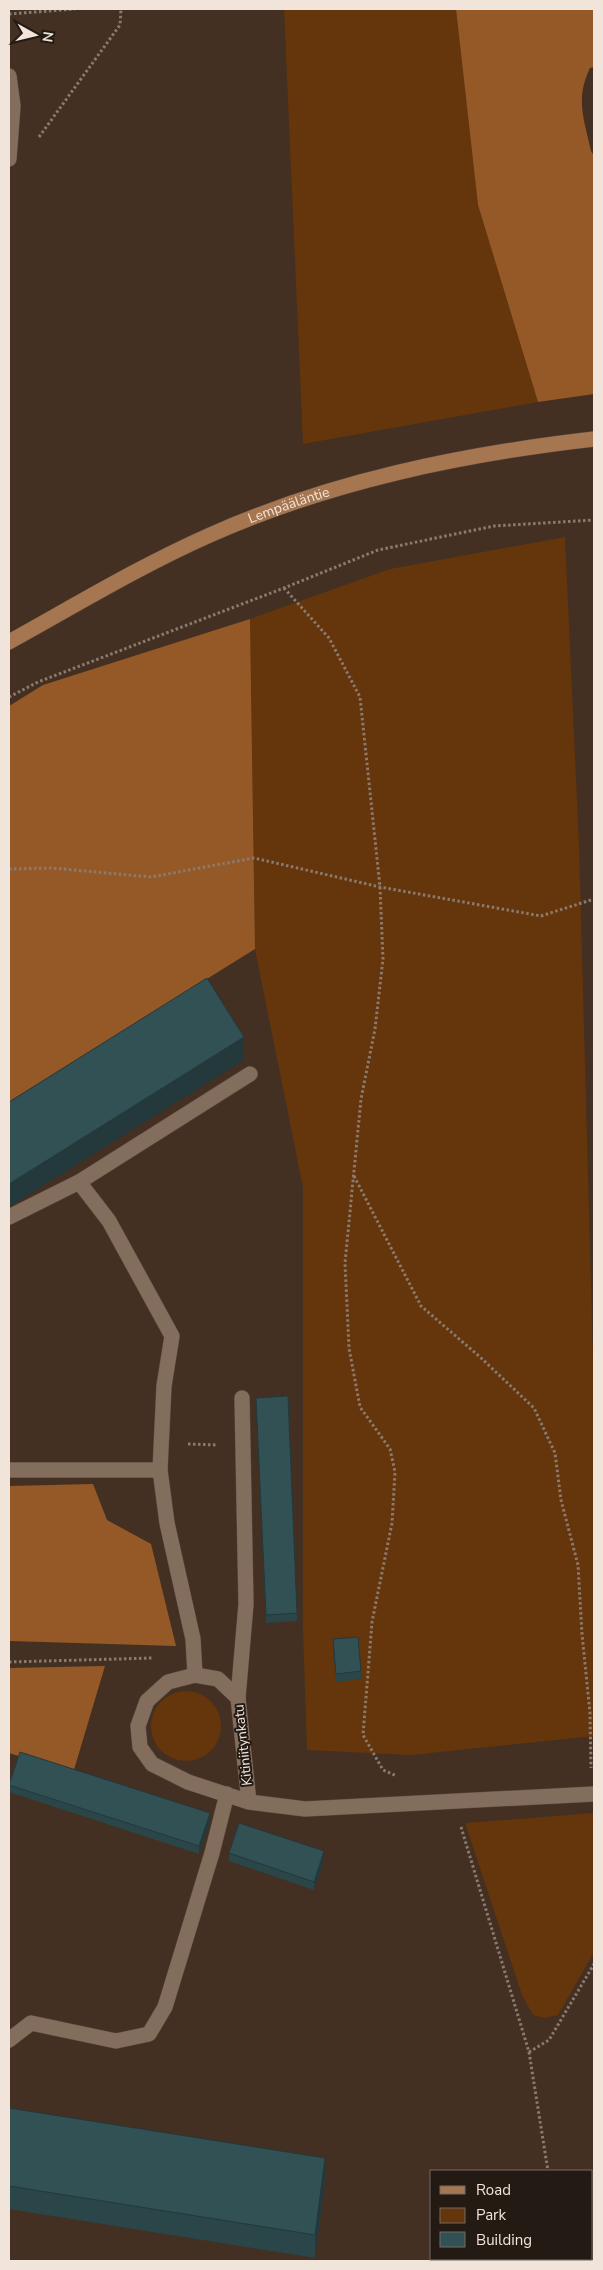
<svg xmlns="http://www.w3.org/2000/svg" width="603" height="2270" font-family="'Nunito Sans',sans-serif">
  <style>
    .green { fill: #65350b }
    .forest { fill: #955927 }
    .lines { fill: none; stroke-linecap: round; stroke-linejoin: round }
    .lane-casing { stroke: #5d4c40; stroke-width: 16 }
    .street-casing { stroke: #5d4c40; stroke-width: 16 }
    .secondary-casing { stroke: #5d4c40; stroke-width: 16 }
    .path { stroke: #8b7a6e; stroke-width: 3; stroke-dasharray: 2.5 2.5; stroke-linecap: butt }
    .lane { stroke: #836d5d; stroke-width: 15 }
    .street { stroke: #836d5d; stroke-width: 15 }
    .secondary { stroke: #a57650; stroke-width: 15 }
    .wall { fill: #2b4648 }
    .shaded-wall { fill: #23393b }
    .building { fill: #325154; stroke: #23393b }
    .labels { text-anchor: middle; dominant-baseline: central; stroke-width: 4; stroke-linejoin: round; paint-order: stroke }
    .street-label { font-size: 14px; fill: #f1e4db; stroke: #231a14 }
  </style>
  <rect width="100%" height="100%" fill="#433022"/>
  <g class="green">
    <polygon points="284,9 456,9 478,205 538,402 303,444"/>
    <polygon points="565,537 579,844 594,1397 594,1736 411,1755 307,1750 303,1632 303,1188 255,949 250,619 390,569"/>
    <circle cx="186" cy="1726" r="35"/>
    <polygon points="594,1813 594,1952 558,2015 544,2018 533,2015 522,1995 465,1823"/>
  </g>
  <g class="forest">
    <path d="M 456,9 L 594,9 L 594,67 L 590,68 C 575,99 584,119 591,151 L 594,156 L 594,394 L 538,402 L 478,205 Z"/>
    <polygon points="250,619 255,949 9,1102 9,706 43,685"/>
    <polygon points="93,1484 107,1520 151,1544 176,1646 9,1641 9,1486"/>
    <polygon points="105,1666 73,1773 9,1753 9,1668"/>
  </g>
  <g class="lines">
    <defs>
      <g id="lane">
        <polyline points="79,1182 250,1074"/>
        <polyline points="9,1217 79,1182 109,1221 172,1336 164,1386 160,1470 167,1523 193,1639 195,1675"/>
        <polyline points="9,1470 160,1470"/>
        <polyline points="238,1698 246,1604 242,1398"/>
        <polyline points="9,2040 31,2023 116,2041 149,2034 165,2007 212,1853 227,1794"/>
      </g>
      <g id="street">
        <polyline points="9,76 13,106 9,159"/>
        <polyline points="249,1802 238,1698 218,1679 195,1675 168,1682 147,1701 138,1726 140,1747 152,1764 188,1782 249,1802 305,1809 594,1794"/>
      </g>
      <g id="secondary">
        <path id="s1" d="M 9,642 C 76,605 140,566 210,535 C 331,481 463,454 594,439"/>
      </g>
    </defs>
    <use href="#lane" class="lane-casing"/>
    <use href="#street" class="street-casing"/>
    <use href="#secondary" class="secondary-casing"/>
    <g class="path">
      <polyline points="9,14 75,9"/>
      <polyline points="39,137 120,25 121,9"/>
      <polyline points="284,588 329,638 360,697 380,887 383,959 375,1029 361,1099 345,1263 349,1348 360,1407 390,1449 395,1472 392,1523 372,1622 363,1735 383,1770 397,1776"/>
      <polyline points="9,697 38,682 284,588 378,550 494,526 594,520"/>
      <polyline points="9,869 52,868 151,877 254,858 380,887 541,916 594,899"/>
      <polyline points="354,1176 421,1306 480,1357 534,1408 555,1453 561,1500 578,1565 582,1634 590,1713 591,1768"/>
      <polyline points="188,1444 217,1445"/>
      <polyline points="9,1662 153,1658"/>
      <polyline points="461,1827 529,2052 549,2040 594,1964"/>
      <polyline points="529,2052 548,2171"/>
      <polyline points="558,2259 558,2261"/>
    </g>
    <use href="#lane" class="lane"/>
    <use href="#street" class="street"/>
    <use href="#secondary" class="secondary"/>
  </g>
  <g class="wall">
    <polygon points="256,1406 297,1613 297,1621 266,1623"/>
    <polygon points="333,1639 361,1671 361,1679 336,1682"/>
    <polygon points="9,1785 210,1821 199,1854 9,1792"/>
    <polygon points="229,1853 324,1859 314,1890 229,1861"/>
    <polygon points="9,2108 325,2182 315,2258 9,2209"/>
  </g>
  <g class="shaded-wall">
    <polygon points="244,1037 244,1060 9,1207 9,1184"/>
    <polygon points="210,1813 210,1821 199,1854 199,1846"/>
    <polygon points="324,1851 324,1859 314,1890 314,1882"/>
    <polygon points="325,2158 325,2182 315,2258 315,2235"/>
  </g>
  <g class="building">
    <polygon points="207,978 244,1037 9,1184 9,1102"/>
    <polygon points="288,1396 297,1613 266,1615 256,1398"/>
    <polygon points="358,1637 361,1671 336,1674 333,1639"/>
    <polygon points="20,1752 210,1813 199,1846 9,1785"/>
    <polygon points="239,1823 324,1851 314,1882 229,1853"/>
    <polygon points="9,2108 325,2158 315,2235 9,2186"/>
  </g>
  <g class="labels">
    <g class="street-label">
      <text stroke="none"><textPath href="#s1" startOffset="312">Lempääläntie</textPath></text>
      <text transform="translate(243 1745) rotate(-96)">Kitiniitynkatu</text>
    </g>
  </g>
  <rect width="603" height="2270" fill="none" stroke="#f1e4db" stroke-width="20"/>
  <rect x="430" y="2170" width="162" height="90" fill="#231a14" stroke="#756b64"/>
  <rect x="440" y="2186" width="25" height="8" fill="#a57650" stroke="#756b64"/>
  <text x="476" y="2195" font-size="15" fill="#f1e4db">Road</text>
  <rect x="440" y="2208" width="25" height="15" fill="#65350b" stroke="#756b64"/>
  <text x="476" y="2220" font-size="15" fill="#f1e4db">Park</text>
  <rect x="440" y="2232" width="25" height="15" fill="#325154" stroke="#756b64"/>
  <text x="476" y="2245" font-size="15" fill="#f1e4db">Building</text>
  <g transform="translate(35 35) rotate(98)" stroke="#231a14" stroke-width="4" paint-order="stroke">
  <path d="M0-4L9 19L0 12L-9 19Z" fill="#f1e4db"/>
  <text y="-8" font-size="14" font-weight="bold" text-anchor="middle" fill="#f1e4db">N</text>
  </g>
</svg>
